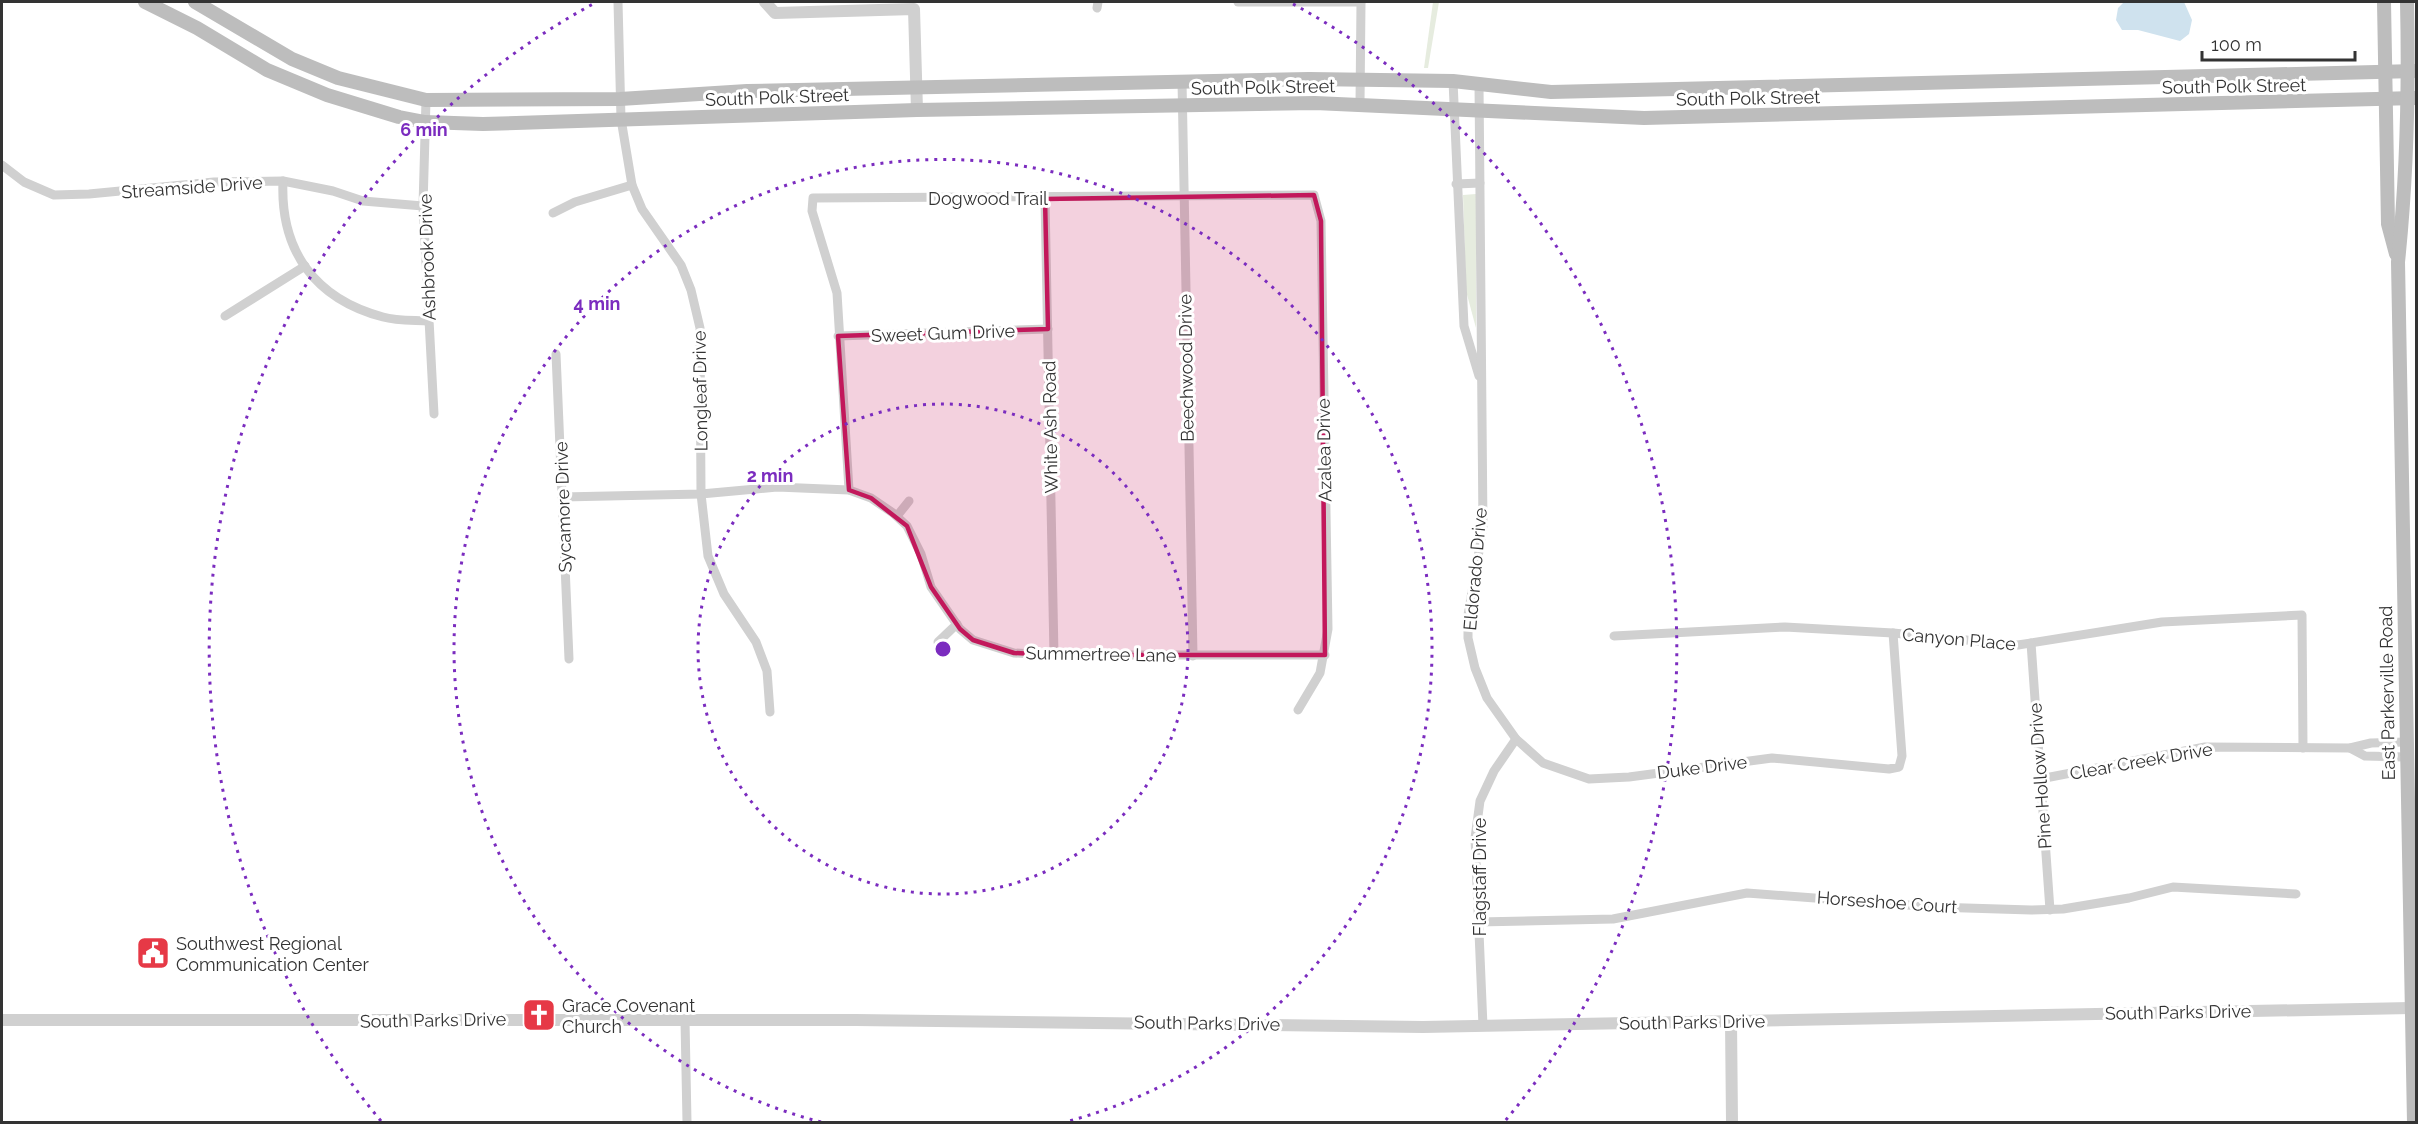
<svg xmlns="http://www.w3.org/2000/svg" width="2418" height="1124" font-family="Raleway,sans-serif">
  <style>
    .green { fill: #e6ecdf }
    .water { fill: #cfe2ee }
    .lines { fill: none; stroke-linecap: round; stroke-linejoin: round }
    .minor { stroke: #d0d0d0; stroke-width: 9 }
    .tertiary { stroke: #d0d0d0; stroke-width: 12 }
    .secondary { stroke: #bdbdbd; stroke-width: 14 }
    .marked { fill: #c2185b; fill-opacity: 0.2; stroke: #c2185b; stroke-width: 4.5; stroke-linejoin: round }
    .ring { fill: none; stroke: #7b2cbf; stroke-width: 3; stroke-dasharray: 3 6 }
    .labels { text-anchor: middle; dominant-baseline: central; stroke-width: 6; stroke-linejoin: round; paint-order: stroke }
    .street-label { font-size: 18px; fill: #333; stroke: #fff }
    .poi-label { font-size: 18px; fill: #333; stroke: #fff; text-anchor: start }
    .centre { fill: #7b2cbf; stroke: #fff; stroke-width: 3 }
    .ring-label { font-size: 18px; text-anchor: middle; font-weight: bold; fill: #7b2cbf; stroke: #fff; stroke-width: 6; stroke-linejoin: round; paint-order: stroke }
  </style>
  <rect width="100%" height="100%" fill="#fff"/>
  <g class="green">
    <polygon points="1433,2 1439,2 1428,68 1424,68"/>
    <polygon points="1476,194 1476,328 1466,291 1463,195"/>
  </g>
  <polygon class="water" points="2124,2 2184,2 2192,20 2189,34 2180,41 2138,30 2122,30 2116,20 2118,8"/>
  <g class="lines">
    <g class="minor">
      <polyline points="618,2 621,119 632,185 642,209 681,265 691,290 700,328 701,494 708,556 724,594 756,642 767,671 770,712"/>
      <polyline points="1238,2 1361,2"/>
      <polyline points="1097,8 1098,2"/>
      <polyline points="1182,81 1193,656"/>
      <polyline points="1453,81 1464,326 1479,376"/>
      <polyline points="1479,84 1483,528 1468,615 1468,638 1475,668 1487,698 1516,739 1543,763 1589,779 1629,777 1772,758 1889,769 1899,767 1902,756 1893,633"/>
      <polyline points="426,100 423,206 434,414"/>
      <polyline points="1360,104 1361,2"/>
      <polyline points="2,165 24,182 54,195 89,194 214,182 283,181 333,191 363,201 423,206"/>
      <path d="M 283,181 C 280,251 315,299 383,317 C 397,321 414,320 429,321"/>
      <polyline points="1456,184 1480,183"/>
      <polyline points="1045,199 1054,655"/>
      <polyline points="553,213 575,202 632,185"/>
      <polyline points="225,316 305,266"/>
      <polyline points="838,336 1048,329"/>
      <polyline points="556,354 569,659"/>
      <polyline points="849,490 837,293 812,211 813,198 1314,195 1321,221 1328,629 1320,673 1298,710"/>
      <polyline points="562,497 701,494 777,487 849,490 871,498 893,513 907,526 921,554 931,587 960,629 973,640 1014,653 1054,655 1325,655"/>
      <polyline points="897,516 909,501"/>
      <polyline points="1614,636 1785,627 1893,633 2018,645 2162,622 2302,615 2303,748"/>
      <polyline points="938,642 957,624"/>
      <polyline points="2031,643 2050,910"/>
      <polyline points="2350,748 2365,756 2406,757"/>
      <polyline points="2040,779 2205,747 2350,748 2371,743 2405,742"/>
      <polyline points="1478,922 1613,919 1747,893 1934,907 2031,910 2063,909 2129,898 2173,887 2296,894"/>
      <polyline points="685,1020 687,1122"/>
      <polyline points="1483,1026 1475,838 1480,801 1494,771 1516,739"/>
    </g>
    <g class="tertiary">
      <polyline points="765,2 775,13 914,9 917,110"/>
      <polyline points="2,1020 856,1020 1423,1027 2411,1008"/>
      <polyline points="1731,1021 1732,1122"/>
    </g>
    <g class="secondary">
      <polyline points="145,2 197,28 267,70 327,95 399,117 425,122 483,124 917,110 1315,103 1644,118 2416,98"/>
      <polyline points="195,2 292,59 338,78 426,100 620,99 747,91 1309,79 1453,81 1551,92 2416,71"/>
      <polyline points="2384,2 2388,224 2396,254"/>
      <path d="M 2407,2 C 2409,89 2407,175 2398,262 L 2414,1122"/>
    </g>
  </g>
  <path class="marked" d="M 1314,195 L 1321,221 L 1325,655 L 1054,655 L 1014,653 L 973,640 L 960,629 L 931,587 L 907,526 L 871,498 L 849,490 L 838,336 L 1048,329 L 1045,199 Z"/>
  <g class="ring">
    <circle cx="943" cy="649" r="245"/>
    <path d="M821 1122A489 489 0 1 1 1065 1122"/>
    <path d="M381 1121A734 734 0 0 1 593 4M1293 4A734 734 0 0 1 1505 1121"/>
  </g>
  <defs>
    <symbol id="civic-square" viewBox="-11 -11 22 22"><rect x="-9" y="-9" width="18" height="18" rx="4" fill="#e63946" stroke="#fff"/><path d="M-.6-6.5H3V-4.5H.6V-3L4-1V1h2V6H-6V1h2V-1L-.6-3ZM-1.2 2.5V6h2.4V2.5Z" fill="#fff"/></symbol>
    <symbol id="church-square" viewBox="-11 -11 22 22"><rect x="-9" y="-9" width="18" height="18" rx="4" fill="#e63946" stroke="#fff"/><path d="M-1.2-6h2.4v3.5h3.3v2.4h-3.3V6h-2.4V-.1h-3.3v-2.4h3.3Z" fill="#fff"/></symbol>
  </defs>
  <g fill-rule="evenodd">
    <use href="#civic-square" x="134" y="934" width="38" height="38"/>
    <use href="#church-square" x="520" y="996" width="38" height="38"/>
  </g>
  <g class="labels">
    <g class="street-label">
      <text transform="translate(2234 86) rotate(-1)">South Polk Street</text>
      <text transform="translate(1263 87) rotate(-1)">South Polk Street</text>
      <text transform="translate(777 97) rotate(-2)">South Polk Street</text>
      <text transform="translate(1748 98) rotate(-1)">South Polk Street</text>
      <text transform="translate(192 187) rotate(-4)">Streamside Drive</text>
      <text x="988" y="198">Dogwood Trail</text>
      <text transform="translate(427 257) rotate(-92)">Ashbrook Drive</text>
      <text transform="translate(943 333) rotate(-2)">Sweet Gum Drive</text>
      <text transform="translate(1186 368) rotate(-91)">Beechwood Drive</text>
      <text transform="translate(700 391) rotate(-91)">Longleaf Drive</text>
      <text transform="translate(1050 427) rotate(-91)">White Ash Road</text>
      <text transform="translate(1324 450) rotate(-91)">Azalea Drive</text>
      <text transform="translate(563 507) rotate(-92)">Sycamore Drive</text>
      <text transform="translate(1475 569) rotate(-85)">Eldorado Drive</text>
      <text transform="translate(1959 639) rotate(5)">Canyon Place</text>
      <text transform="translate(1101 654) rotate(1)">Summertree Lane</text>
      <text transform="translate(2387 693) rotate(-91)">East Parkerville Road</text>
      <text transform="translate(2141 761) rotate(-10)">Clear Creek Drive</text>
      <text transform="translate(1702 767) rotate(-7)">Duke Drive</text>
      <text transform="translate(2040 776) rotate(-94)">Pine Hollow Drive</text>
      <text transform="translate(1479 877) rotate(-90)">Flagstaff Drive</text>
      <text transform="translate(1887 902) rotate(4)">Horseshoe Court</text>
      <text transform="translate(2178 1012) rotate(-1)">South Parks Drive</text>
      <text transform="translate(433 1020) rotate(-1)">South Parks Drive</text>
      <text transform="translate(1692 1022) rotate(-1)">South Parks Drive</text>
      <text transform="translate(1207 1023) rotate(1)">South Parks Drive</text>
    </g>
    <g class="poi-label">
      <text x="176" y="943">Southwest Regional<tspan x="176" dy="21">Communication Center</tspan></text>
      <text x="562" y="1005">Grace Covenant<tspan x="562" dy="21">Church</tspan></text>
    </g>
  </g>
  <circle cx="943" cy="649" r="9" class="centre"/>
  <g class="ring-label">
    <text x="424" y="136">6 min</text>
    <text x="597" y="310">4 min</text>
    <text x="770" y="482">2 min</text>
  </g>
  <rect width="2418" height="1124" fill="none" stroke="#333333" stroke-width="6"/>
  <path d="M2202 51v9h153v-9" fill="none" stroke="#333333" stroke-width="3"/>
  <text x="2211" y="51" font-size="18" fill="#333333" stroke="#ffffff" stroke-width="4.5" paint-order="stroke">100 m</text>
</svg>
